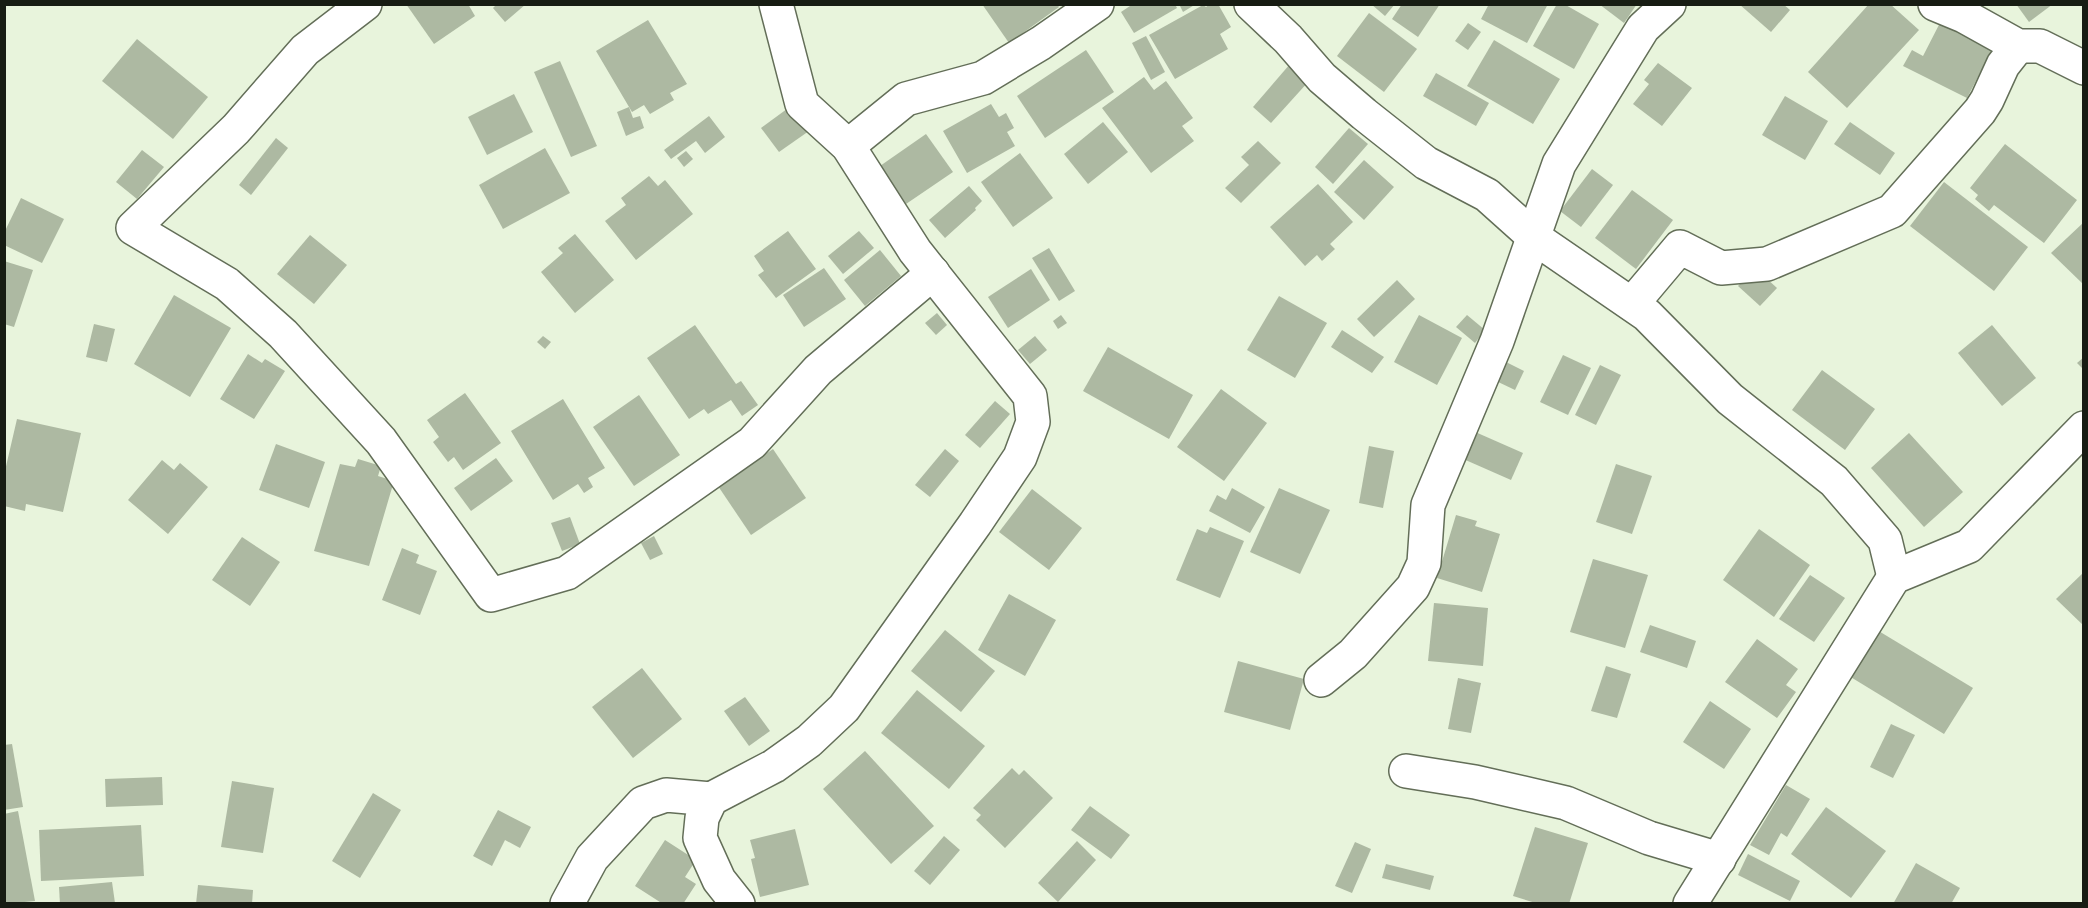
<svg xmlns="http://www.w3.org/2000/svg" width="2088" height="908" font-family="'PT Sans Narrow',sans-serif">
  <style>
    .building { fill: #adb9a2 }
    .lines { fill: none; stroke-linecap: round; stroke-linejoin: round }
    .street-casing { stroke: #636e58; stroke-width: 36 }
    .street { stroke: #fff; stroke-width: 33 }
  </style>
  <rect width="100%" height="100%" fill="#e8f4dc"/>
  <g class="building">
    <polygon points="406,4 468,4 475,16 434,44"/>
    <polygon points="497,4 526,4 505,22 493,8"/>
    <polygon points="982,4 1057,4 1059,7 1009,43"/>
    <polygon points="1133,4 1175,4 1177,8 1134,33 1121,12"/>
    <polygon points="1179,4 1196,4 1183,12"/>
    <polygon points="1210,4 1218,4 1231,27 1220,34 1228,49 1175,79 1149,35 1203,5 1206,7"/>
    <polygon points="1371,4 1395,4 1385,16"/>
    <polygon points="1402,4 1440,4 1418,37 1392,19"/>
    <polygon points="1489,4 1548,4 1527,43 1481,19"/>
    <polygon points="1557,4 1564,4 1599,24 1574,69 1533,46"/>
    <polygon points="1599,4 1637,4 1624,23"/>
    <polygon points="1739,4 1783,4 1790,10 1771,32"/>
    <polygon points="1869,4 1890,4 1919,30 1847,108 1808,72"/>
    <polygon points="2016,4 2053,4 2029,22"/>
    <polygon points="1369,13 1417,49 1384,92 1337,56"/>
    <polygon points="1943,17 2004,48 1998,58 1990,54 1967,98 1903,66 1912,50 1923,56"/>
    <polygon points="648,20 687,84 670,93 674,100 650,114 644,105 632,112 596,51"/>
    <polygon points="1468,23 1481,32 1468,50 1455,41"/>
    <polygon points="1146,36 1165,72 1151,80 1132,43"/>
    <polygon points="137,39 208,97 173,139 102,81"/>
    <polygon points="1494,40 1560,79 1533,124 1467,86"/>
    <polygon points="1086,50 1114,92 1045,138 1017,96"/>
    <polygon points="560,61 597,146 571,157 534,72"/>
    <polygon points="1658,63 1692,88 1662,126 1633,104 1649,84 1644,80"/>
    <polygon points="1290,64 1309,81 1271,123 1253,107"/>
    <polygon points="1436,73 1489,103 1476,126 1423,96"/>
    <polygon points="1144,77 1154,90 1166,81 1193,118 1182,126 1194,141 1151,173 1102,108"/>
    <polygon points="514,94 533,132 487,155 468,117"/>
    <polygon points="1785,96 1828,121 1805,160 1762,135"/>
    <polygon points="991,104 999,117 1006,113 1014,128 1007,132 1015,146 967,173 943,131"/>
    <polygon points="791,106 809,131 779,152 761,128"/>
    <polygon points="629,107 633,118 640,116 644,128 626,136 617,112"/>
    <polygon points="709,116 725,137 705,153 696,141 671,159 664,150"/>
    <polygon points="1103,122 1128,152 1088,184 1064,154"/>
    <polygon points="1850,122 1895,153 1880,175 1834,144"/>
    <polygon points="1349,128 1368,144 1333,184 1315,167"/>
    <polygon points="926,134 953,172 906,204 880,166"/>
    <polygon points="276,138 288,148 251,195 239,185"/>
    <polygon points="1258,141 1281,163 1241,203 1225,188 1249,165 1241,157"/>
    <polygon points="2005,144 2077,200 2044,243 1994,205 1989,211 1975,199 1978,195 1970,188"/>
    <polygon points="545,148 570,193 503,229 479,185"/>
    <polygon points="142,150 164,167 137,199 116,182"/>
    <polygon points="686,151 693,159 684,167 677,158"/>
    <polygon points="1020,153 1053,198 1013,227 981,182"/>
    <polygon points="1364,160 1394,187 1364,220 1334,192"/>
    <polygon points="1592,169 1613,185 1581,227 1560,211"/>
    <polygon points="649,176 658,186 665,180 693,214 636,260 605,221 626,205 621,198"/>
    <polygon points="1944,182 2028,247 1994,291 1910,226"/>
    <polygon points="1318,184 1353,222 1330,244 1335,249 1322,261 1317,255 1305,266 1270,227"/>
    <polygon points="969,186 982,201 975,208 976,210 945,238 929,220"/>
    <polygon points="1632,190 1673,220 1636,269 1595,238"/>
    <polygon points="21,198 64,219 42,263 4,245 4,233"/>
    <polygon points="2084,222 2084,285 2051,253"/>
    <polygon points="788,231 816,269 776,298 758,275 764,271 754,256"/>
    <polygon points="859,231 874,248 843,274 828,256"/>
    <polygon points="575,234 614,280 575,313 541,272 563,253 558,248"/>
    <polygon points="310,235 347,265 314,304 277,274"/>
    <polygon points="1049,248 1075,291 1059,301 1032,258"/>
    <polygon points="880,250 901,276 865,306 844,280"/>
    <polygon points="4,261 33,270 14,327 4,324"/>
    <polygon points="824,268 846,299 804,327 783,295"/>
    <polygon points="1755,268 1777,288 1760,306 1738,286"/>
    <polygon points="1031,269 1050,300 1008,328 988,297"/>
    <polygon points="1397,280 1415,299 1374,337 1357,319"/>
    <polygon points="174,295 231,328 190,397 134,364"/>
    <polygon points="1279,296 1327,323 1295,378 1247,350"/>
    <polygon points="937,313 947,325 936,335 925,323"/>
    <polygon points="1061,315 1067,323 1058,329 1053,321"/>
    <polygon points="1419,315 1462,338 1437,385 1394,362"/>
    <polygon points="1467,315 1485,330 1475,343 1456,327"/>
    <polygon points="94,324 115,329 107,362 86,357"/>
    <polygon points="695,325 736,384 741,381 758,405 742,416 731,400 708,414 704,409 689,419 647,358"/>
    <polygon points="1992,325 2036,378 2002,406 1958,353"/>
    <polygon points="1342,330 1384,357 1372,373 1331,347"/>
    <polygon points="543,336 551,342 545,349 537,342"/>
    <polygon points="1035,336 1047,350 1030,364 1018,350"/>
    <polygon points="1108,347 1193,395 1169,439 1083,391"/>
    <polygon points="248,354 262,363 265,359 285,371 254,419 220,399"/>
    <polygon points="1563,355 1591,368 1568,415 1540,402"/>
    <polygon points="2084,357 2084,370 2077,363"/>
    <polygon points="1504,361 1524,371 1515,390 1494,380"/>
    <polygon points="1600,365 1621,375 1596,425 1575,415"/>
    <polygon points="1822,370 1875,409 1845,450 1792,410"/>
    <polygon points="1221,389 1267,423 1224,481 1177,447"/>
    <polygon points="465,393 501,443 463,470 454,457 448,462 433,442 439,437 427,420"/>
    <polygon points="639,395 680,455 634,486 593,427"/>
    <polygon points="563,399 605,468 588,478 593,487 584,493 578,484 553,500 511,431"/>
    <polygon points="995,401 1010,414 980,448 965,435"/>
    <polygon points="17,419 81,433 63,512 26,504 25,511 4,506 4,475"/>
    <polygon points="1473,431 1523,453 1511,480 1461,458"/>
    <polygon points="1909,433 1963,492 1924,527 1871,468"/>
    <polygon points="276,444 325,462 309,508 259,490"/>
    <polygon points="1369,446 1394,451 1383,508 1359,503"/>
    <polygon points="773,449 806,498 751,535 718,486"/>
    <polygon points="945,449 959,461 930,497 915,485"/>
    <polygon points="496,458 513,481 471,511 454,488"/>
    <polygon points="358,459 381,466 378,476 394,481 369,566 314,551 340,464 355,467"/>
    <polygon points="162,460 174,470 180,463 208,487 168,534 128,500"/>
    <polygon points="1616,464 1652,476 1632,534 1596,522"/>
    <polygon points="1232,488 1265,507 1250,533 1209,511 1217,495 1226,500"/>
    <polygon points="1279,488 1330,510 1300,574 1250,552"/>
    <polygon points="1032,489 1082,528 1049,570 999,532"/>
    <polygon points="1456,515 1477,521 1475,526 1500,534 1482,592 1437,578"/>
    <polygon points="570,517 580,544 562,551 551,523"/>
    <polygon points="1210,527 1244,541 1220,598 1176,580 1197,529 1207,533"/>
    <polygon points="1759,529 1810,565 1774,617 1723,580"/>
    <polygon points="654,536 663,554 650,560 641,543"/>
    <polygon points="242,537 280,562 250,606 212,580"/>
    <polygon points="402,548 419,555 416,563 437,571 420,615 382,600"/>
    <polygon points="1593,559 1648,575 1625,648 1570,632"/>
    <polygon points="2084,572 2084,626 2056,599"/>
    <polygon points="1810,575 1845,598 1814,642 1779,619"/>
    <polygon points="1009,594 1056,620 1025,676 978,650"/>
    <polygon points="1434,603 1488,608 1483,666 1428,661"/>
    <polygon points="1650,625 1696,641 1687,668 1640,652"/>
    <polygon points="945,630 995,671 961,712 911,671"/>
    <polygon points="1877,630 1973,688 1944,734 1849,676"/>
    <polygon points="1757,639 1798,669 1786,685 1796,692 1777,718 1725,682"/>
    <polygon points="1238,661 1304,679 1290,730 1224,712"/>
    <polygon points="1606,666 1631,674 1617,718 1591,711"/>
    <polygon points="642,668 682,719 633,758 592,707"/>
    <polygon points="1458,678 1481,683 1471,733 1448,729"/>
    <polygon points="917,690 985,746 949,789 881,733"/>
    <polygon points="745,697 770,731 749,746 724,711"/>
    <polygon points="1710,701 1751,729 1724,769 1683,742"/>
    <polygon points="1891,724 1915,735 1893,778 1870,767"/>
    <polygon points="12,744 23,807 4,810 4,745"/>
    <polygon points="865,751 934,826 891,864 823,789"/>
    <polygon points="1012,768 1019,775 1024,770 1053,798 1005,848 976,820 981,815 973,808"/>
    <polygon points="162,777 163,805 106,807 105,779"/>
    <polygon points="232,781 274,788 263,853 221,847"/>
    <polygon points="1786,785 1810,799 1787,837 1781,833 1769,855 1750,845"/>
    <polygon points="373,793 401,810 360,878 332,861"/>
    <polygon points="1090,806 1130,835 1111,859 1071,830"/>
    <polygon points="1826,807 1886,851 1851,898 1791,854"/>
    <polygon points="498,810 531,827 520,848 505,840 492,866 473,856"/>
    <polygon points="18,811 35,901 4,904 4,814"/>
    <polygon points="141,825 144,876 41,881 39,830"/>
    <polygon points="1535,827 1588,843 1569,904 1539,904 1513,896"/>
    <polygon points="795,829 809,885 760,897 751,859 755,858 750,840"/>
    <polygon points="944,836 960,850 930,885 914,871"/>
    <polygon points="665,840 696,860 685,877 696,884 683,904 663,904 635,886"/>
    <polygon points="1077,841 1096,860 1058,902 1038,883"/>
    <polygon points="1355,842 1371,849 1352,893 1335,886"/>
    <polygon points="1748,854 1800,881 1790,901 1738,875"/>
    <polygon points="1916,863 1960,888 1951,904 1893,904"/>
    <polygon points="1386,864 1434,876 1430,890 1382,878"/>
    <polygon points="112,882 115,903 60,904 59,887"/>
    <polygon points="198,885 253,890 252,904 196,904"/>
  </g>
  <g class="lines">
    <defs>
      <g id="street">
        <polyline points="365,4 305,50 236,129 133,228 227,284 283,334 381,441 491,595 567,573 752,443 818,370 933,273"/>
        <polyline points="1251,4 1288,39 1322,78 1364,114 1426,163 1487,195 1535,238 1647,315 1730,399 1834,481 1885,540 1894,577"/>
        <polyline points="1935,4 1964,16 2018,46 2040,46 2084,68"/>
        <polyline points="848,146 906,99 983,78 1041,43 1097,4"/>
        <polyline points="1632,304 1680,247 1721,268 1767,264 1892,211 1980,111 1987,100 2003,65 2018,46"/>
        <polyline points="1321,680 1353,654 1413,587 1424,563 1428,505 1497,341 1559,164 1643,28 1669,4"/>
        <polyline points="1406,771 1475,782 1566,803 1649,838 1719,859"/>
        <polyline points="567,904 592,858 643,803 666,795 711,799"/>
        <polyline points="738,904 719,880 700,838 702,818 711,799 774,766 809,741 844,708 975,524 1020,457 1033,422 1030,396 915,251 848,146 802,104 776,4"/>
        <polyline points="1690,904 1894,577 1969,546 2084,428"/>
      </g>
    </defs>
    <use href="#street" class="street-casing"/>
    <use href="#street" class="street"/>
  </g>
  <rect width="2088" height="908" fill="none" stroke="#171c13" stroke-width="12"/>
</svg>
